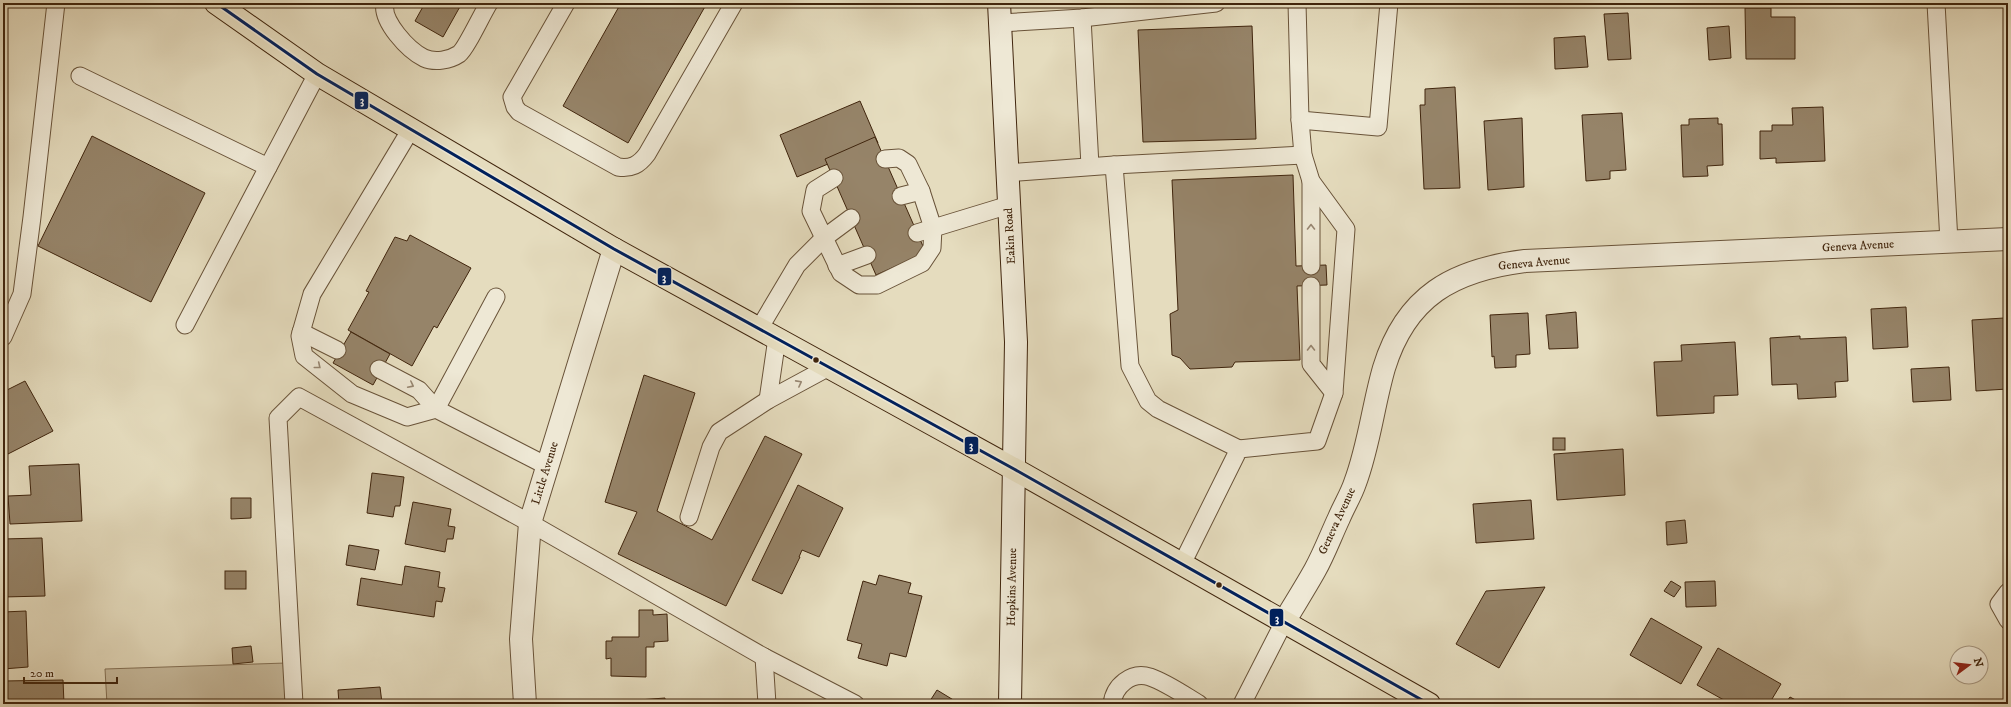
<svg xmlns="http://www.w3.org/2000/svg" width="2011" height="707" font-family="'IM FELL DW Pica',serif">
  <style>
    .green { fill: #c9bda0; stroke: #847156 }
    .building { fill: #968469; stroke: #40250d }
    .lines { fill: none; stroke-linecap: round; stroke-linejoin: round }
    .lane-casing { stroke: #695339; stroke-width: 19 }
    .street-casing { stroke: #695339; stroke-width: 24 }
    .secondary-casing { stroke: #40250d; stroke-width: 24 }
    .primary-casing { stroke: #40250d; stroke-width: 24 }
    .lane { stroke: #eee8d5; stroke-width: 17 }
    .street { stroke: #eee8d5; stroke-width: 22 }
    .secondary { stroke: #eee8d5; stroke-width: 22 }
    .primary { stroke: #e5dcbe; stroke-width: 22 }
    .bus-1-casing { stroke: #eee8d5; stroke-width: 6 }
    .bus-1 { stroke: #00205b; stroke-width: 3 }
    .oneway { stroke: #978671 }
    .bus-dot { fill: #40250d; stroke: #eee8d5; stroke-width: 1.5 }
    .labels { text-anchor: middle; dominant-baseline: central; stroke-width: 3; stroke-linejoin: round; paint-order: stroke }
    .street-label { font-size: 12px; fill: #40250d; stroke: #eee8d5 }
    .line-badge { stroke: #eee8d5; stroke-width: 1.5 }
    .badge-label { font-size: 11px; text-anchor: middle; font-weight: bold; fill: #fff }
  </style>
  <rect width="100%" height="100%" fill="#e5dcbe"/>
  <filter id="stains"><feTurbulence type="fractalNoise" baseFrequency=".005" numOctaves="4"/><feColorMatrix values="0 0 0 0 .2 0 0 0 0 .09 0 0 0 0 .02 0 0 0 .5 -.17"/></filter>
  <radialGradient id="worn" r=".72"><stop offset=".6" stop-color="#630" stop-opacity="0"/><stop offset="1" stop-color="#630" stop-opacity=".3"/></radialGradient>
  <polygon class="green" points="286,663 288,704 107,704 105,669"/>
  <g class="building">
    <polygon points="425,3 462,3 443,37 415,21"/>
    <polygon points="621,3 707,3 628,143 563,106"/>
    <polygon points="1745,8 1771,8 1771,17 1795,17 1795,59 1746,59"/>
    <polygon points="1628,13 1631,59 1608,60 1604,14"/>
    <polygon points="1252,26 1256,139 1143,142 1138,30"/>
    <polygon points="1729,26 1731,58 1709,60 1707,28"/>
    <polygon points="1585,36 1588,67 1555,69 1554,38"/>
    <polygon points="1455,87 1460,188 1424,189 1420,105 1425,105 1425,89"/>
    <polygon points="860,101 878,143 797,177 780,135"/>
    <polygon points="1823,107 1825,161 1776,163 1776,158 1760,159 1760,131 1772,131 1772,125 1793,125 1792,108"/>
    <polygon points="1622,113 1626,170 1610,171 1610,179 1586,181 1582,115"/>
    <polygon points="1522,118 1524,187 1488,190 1484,121"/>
    <polygon points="1718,118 1718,124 1722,124 1723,165 1707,166 1708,176 1683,177 1681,125 1689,125 1689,119"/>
    <polygon points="92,136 205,193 151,302 38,246"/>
    <polygon points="875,137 926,253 876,275 825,159"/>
    <polygon points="1293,175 1296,266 1326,265 1327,285 1297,286 1300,360 1235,362 1232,367 1190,369 1180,358 1172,355 1170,314 1178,310 1172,180"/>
    <polygon points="410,235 471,268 437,328 434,326 412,366 348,330 369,292 366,291 395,237 407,241"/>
    <polygon points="1906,307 1908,347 1873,349 1871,309"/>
    <polygon points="1576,312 1578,348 1549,349 1546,315"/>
    <polygon points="1528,313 1530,354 1516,355 1516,367 1495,368 1494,356 1492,357 1490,315"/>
    <polygon points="2004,318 2007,389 1976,391 1972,320"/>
    <polygon points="351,332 390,354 373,385 333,363"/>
    <polygon points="1800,336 1800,339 1846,337 1848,381 1835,382 1836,397 1798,399 1797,384 1772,385 1770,338"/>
    <polygon points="1735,342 1738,395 1714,396 1714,413 1657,416 1654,362 1682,361 1681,345"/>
    <polygon points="1949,367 1951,400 1913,402 1911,369"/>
    <polygon points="644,375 695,393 657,511 712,540 765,436 802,454 726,606 618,554 637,512 605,502"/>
    <polygon points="25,381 53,431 8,454 3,444 3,392"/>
    <rect x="1553" y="438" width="12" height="12"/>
    <polygon points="1623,449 1625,495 1557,500 1554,454"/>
    <polygon points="79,464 82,521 10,524 8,496 31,495 29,466"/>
    <polygon points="372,473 404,477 400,506 395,506 393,517 367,513"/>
    <polygon points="798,485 843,508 819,557 802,550 799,557 800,557 782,594 752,580"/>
    <polygon points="231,498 251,498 251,518 231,519"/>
    <polygon points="1531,500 1534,539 1476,543 1473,504"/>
    <polygon points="413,502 451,509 448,526 455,527 453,539 447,539 445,552 405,544"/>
    <polygon points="1685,520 1687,543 1667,545 1666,522"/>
    <polygon points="42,538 45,596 3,597 3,539"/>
    <polygon points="349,545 379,550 375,570 346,565"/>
    <polygon points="405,566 440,572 438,587 445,588 442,602 436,601 434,617 357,605 361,578 402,585"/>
    <rect x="225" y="571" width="21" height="18"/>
    <polygon points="879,575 911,583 908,593 922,596 906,657 890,653 887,666 858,658 862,644 847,640 863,581 876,585"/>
    <polygon points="1671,581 1681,587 1674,597 1664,591"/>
    <polygon points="1715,581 1716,606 1686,607 1685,582"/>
    <polygon points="1545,587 1499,668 1456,644 1486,591"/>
    <polygon points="639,610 653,610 653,615 667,614 668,641 654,642 654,647 646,647 646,677 611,676 611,658 606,659 606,641 612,641 612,637 639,637"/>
    <polygon points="26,611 28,667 3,669 3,612"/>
    <polygon points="1651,618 1702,647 1681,684 1630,655"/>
    <polygon points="251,646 253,662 233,664 232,648"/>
    <polygon points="1718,648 1781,684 1769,704 1731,704 1697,685"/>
    <polygon points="63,680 64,704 3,704 3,681"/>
    <polygon points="380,687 382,703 427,700 428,704 339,704 338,690"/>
    <polygon points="937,690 960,704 928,704"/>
    <polygon points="1790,697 1803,704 1785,704"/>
    <polygon points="665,698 665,701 679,700 679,704 612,704 612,702"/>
  </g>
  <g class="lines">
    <defs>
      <g id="lane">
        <path d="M 385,3 C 381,21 408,50 424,58 C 435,63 450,60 459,54 C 466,49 483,12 489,3"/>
        <path d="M 566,3 L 512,97 L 515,107 L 519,112 L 618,167 C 631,169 639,165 647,154 L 734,3"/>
        <polyline points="1936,3 1949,242"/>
        <polyline points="1082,18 1090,166"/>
        <polyline points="1000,23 1082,18 1216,3"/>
        <polyline points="80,76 268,167"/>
        <polyline points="1300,120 1378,127 1389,3"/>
        <polyline points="411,129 312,294 300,336 304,356 352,394 407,417 436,409 496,297"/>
        <polyline points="1114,165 1303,155"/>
        <polyline points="1007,173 1114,165 1130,366 1148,401 1158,409 1239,449"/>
        <polyline points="834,178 815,190 811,211 841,273 859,285 877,285 922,263 932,248 933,228 921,191 908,164 899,158 885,159"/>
        <polyline points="901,196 921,191"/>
        <polyline points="917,233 1009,205"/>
        <polyline points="837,266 867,255"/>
        <polyline points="1311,266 1311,181"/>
        <polyline points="1311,286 1311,364 1334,393"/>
        <polyline points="185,325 317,74"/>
        <polyline points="759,329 797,265 824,238 851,218"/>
        <polyline points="301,332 337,350"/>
        <polyline points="3,337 22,294 32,217 56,3"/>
        <polyline points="379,369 419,390 436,409 547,466"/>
        <polyline points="768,400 777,338"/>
        <polyline points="689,517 711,447 719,432 768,400 829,367"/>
        <polyline points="1182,564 1239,449 1317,441 1334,393 1346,229 1311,181 1303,155 1300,120 1297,3"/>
        <polyline points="2008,592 1999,604 2008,620"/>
        <polyline points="764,657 767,704"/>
        <polyline points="294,704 278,418 299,397 530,523 764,657 855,704"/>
        <path d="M 1112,704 C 1114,686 1131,671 1150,677 C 1167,683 1184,695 1199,704"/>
        <polyline points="1242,704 1284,622"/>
      </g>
      <g id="street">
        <path d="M 1284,622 C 1294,605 1305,588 1315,570 C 1324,554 1331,535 1339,518 C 1344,506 1351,495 1355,483 C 1369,446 1373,406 1384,368 C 1406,296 1453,270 1525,261 L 2008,239"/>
        <polyline points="525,704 521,639 530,523 614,249"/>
      </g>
      <polyline id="secondary" points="999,3 1016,342 1010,704"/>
      <polyline id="primary" points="216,3 317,74 614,249 1014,469 1429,704"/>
    </defs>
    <use href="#lane" class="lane-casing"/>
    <use href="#street" class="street-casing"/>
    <use href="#secondary" class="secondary-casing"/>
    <use href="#primary" class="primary-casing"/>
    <use href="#lane" class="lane"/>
    <use href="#street" class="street"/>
    <use href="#secondary" class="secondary"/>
    <use href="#primary" class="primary"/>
    <defs>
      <polyline id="bus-1" points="216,3 317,74 614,249 1014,469 1429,704"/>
    </defs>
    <use href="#bus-1" class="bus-1-casing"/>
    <use href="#bus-1" class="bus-1"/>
  </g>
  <defs><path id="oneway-chevron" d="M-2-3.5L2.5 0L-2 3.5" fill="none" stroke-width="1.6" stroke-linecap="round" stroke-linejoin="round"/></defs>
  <g class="oneway">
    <use href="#oneway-chevron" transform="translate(1311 227) rotate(-90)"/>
    <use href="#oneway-chevron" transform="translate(1311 348) rotate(-90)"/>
    <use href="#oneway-chevron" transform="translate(318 366) rotate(39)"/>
    <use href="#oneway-chevron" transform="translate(799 383) rotate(-28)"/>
    <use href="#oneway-chevron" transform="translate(411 385) rotate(27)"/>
  </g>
  <g class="bus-dot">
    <circle cx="816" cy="360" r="3.5"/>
    <circle cx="1219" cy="585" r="3.5"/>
  </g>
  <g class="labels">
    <g class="street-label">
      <text transform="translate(1010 236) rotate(-93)">Eakin Road</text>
      <text transform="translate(1858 246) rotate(-3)">Geneva Avenue</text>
      <text transform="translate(1534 263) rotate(-5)">Geneva Avenue</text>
      <text transform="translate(545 473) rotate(-73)">Little Avenue</text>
      <text transform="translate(1337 521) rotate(-65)">Geneva Avenue</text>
      <text transform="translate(1012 587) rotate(-89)">Hopkins Avenue</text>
    </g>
  </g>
  <g class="line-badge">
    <rect x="354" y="91" width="15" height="19" rx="4" fill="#00205b"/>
    <rect x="657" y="267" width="15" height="19" rx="4" fill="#00205b"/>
    <rect x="964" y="436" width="15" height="19" rx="4" fill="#00205b"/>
    <rect x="1269" y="608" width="15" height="19" rx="4" fill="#00205b"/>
  </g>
  <g class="badge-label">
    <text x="362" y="104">3</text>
    <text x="664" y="281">3</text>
    <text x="971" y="449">3</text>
    <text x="1277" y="622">3</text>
  </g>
  <rect width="2011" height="707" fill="none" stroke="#e5dcbe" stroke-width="16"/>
  <rect x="4" y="4" width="2003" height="699" fill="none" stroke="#40250d" stroke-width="2"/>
  <rect x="8" y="8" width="1995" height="691" fill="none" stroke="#40250d"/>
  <g transform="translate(1969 665) rotate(75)"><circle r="19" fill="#eee8d5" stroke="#a89a85"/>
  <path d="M0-3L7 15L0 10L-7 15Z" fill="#8f2418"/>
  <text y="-6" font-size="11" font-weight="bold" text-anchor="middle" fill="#40250d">N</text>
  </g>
  <path d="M24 677v6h93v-6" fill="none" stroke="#40250d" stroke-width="2"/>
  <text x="30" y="677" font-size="12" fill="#40250d" stroke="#eee8d5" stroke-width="3" paint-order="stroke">20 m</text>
  <rect width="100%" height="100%" filter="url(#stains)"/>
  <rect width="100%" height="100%" fill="url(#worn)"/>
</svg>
